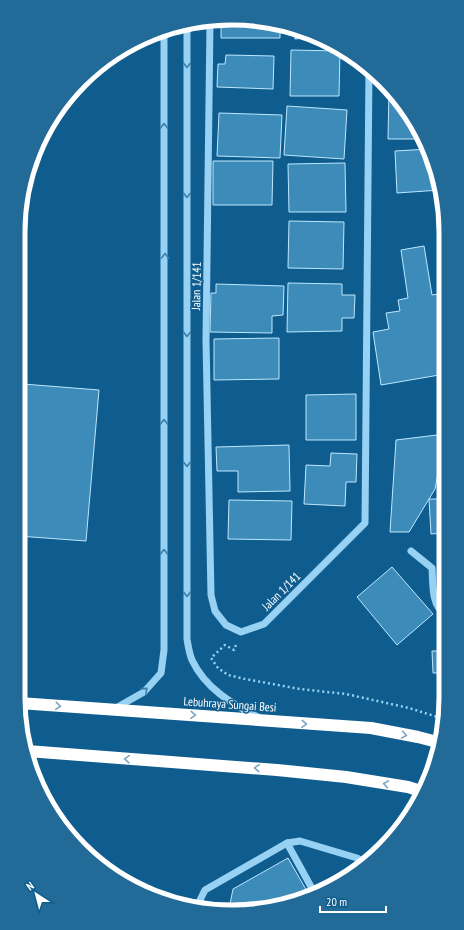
<svg xmlns="http://www.w3.org/2000/svg" width="464" height="930" font-family="'PT Sans Narrow',sans-serif">
  <style>
    .building { fill: #3c8bb9; stroke: #bee7fe }
    .lines { fill: none; stroke-linecap: round; stroke-linejoin: round }
    .path { stroke: #97d1f3; stroke-width: 2.5; stroke-dasharray: 2 3; stroke-linecap: butt }
    .minor { stroke: #97d1f3; stroke-width: 7 }
    .highway { stroke: #fff; stroke-width: 12 }
    .oneway { stroke: #3880ac }
    .oneway2 { stroke: #7ba6c1 }
    .labels { text-anchor: middle; dominant-baseline: central; stroke-width: 3; stroke-linejoin: round; paint-order: stroke }
    .street-label { font-size: 12px; fill: #fff; stroke: #0f5d8e }
    .rim { fill: none; stroke: #fff; stroke-width: 5 }
  </style>
  <rect width="100%" height="100%" fill="#0f5d8e"/>
  <g class="building">
    <polygon points="246,18 280,28 280,38 221,38 221,22"/>
    <polygon points="294,31 315,37 295,39"/>
    <polygon points="291,50 340,51 339,96 290,96"/>
    <polygon points="226,55 274,56 273,89 217,87 218,64 225,64"/>
    <polygon points="389,88 402,102 423,139 388,139"/>
    <polygon points="287,106 347,110 344,159 284,155"/>
    <polygon points="219,113 282,115 280,158 217,156"/>
    <polygon points="429,149 440,190 397,193 395,151"/>
    <polygon points="213,161 273,161 272,205 213,205"/>
    <polygon points="345,163 346,212 289,212 288,164"/>
    <polygon points="289,221 344,222 343,269 288,268"/>
    <polygon points="424,246 432,295 444,293 445,324 441,324 445,351 445,374 381,385 373,332 389,329 386,313 400,311 398,300 408,298 401,250"/>
    <polygon points="288,283 342,284 342,295 355,295 354,318 342,318 342,331 287,332"/>
    <polygon points="216,284 284,286 283,315 272,316 272,333 210,332 211,293 216,293"/>
    <polygon points="279,338 279,379 214,380 214,339"/>
    <polygon points="23,384 99,390 86,541 18,536 18,446"/>
    <polygon points="356,394 356,440 306,440 306,395"/>
    <polygon points="445,434 435,489 409,532 390,532 396,440"/>
    <polygon points="289,445 290,491 238,492 238,471 217,471 216,447"/>
    <polygon points="331,453 357,454 356,482 346,482 345,506 304,504 306,465 330,466"/>
    <polygon points="445,466 445,486 439,484"/>
    <polygon points="429,499 445,499 445,533 431,534"/>
    <polygon points="229,500 292,501 291,540 228,539"/>
    <polygon points="392,567 433,614 397,645 357,597"/>
    <polygon points="432,651 445,651 445,679 445,673 433,673"/>
    <polygon points="288,858 308,893 298,899 260,910 229,909 233,889"/>
    <polygon points="308,893 309,895 298,899"/>
  </g>
  <g class="lines">
    <polyline class="path" points="236,645 234,650 225,645 211,658 218,668 228,675 245,679 300,689 346,694 409,708 444,719"/>
    <g class="minor">
      <polyline points="210,23 206,340 211,595 215,611 226,625 241,632 264,624 365,523 369,68"/>
      <path d="M 187,26 L 187,639 C 188,645 189,653 192,660 C 205,688 232,704 258,717"/>
      <path d="M 411,551 L 432,568 C 433,583 431,606 445,614"/>
      <polyline points="114,709 144,692 161,673 164,650 164,29"/>
      <polyline points="287,843 315,894"/>
      <polyline points="199,908 200,900 205,890 287,843 300,841 357,858 365,863"/>
    </g>
    <g class="highway">
      <polyline points="19,703 371,728 418,737 437,742"/>
      <polyline points="27,751 277,770 346,777 408,787 424,792"/>
    </g>
  </g>
  <defs><path id="oneway-chevron" d="M-2-3.5L2.5 0L-2 3.5" fill="none" stroke-width="1.6" stroke-linecap="round" stroke-linejoin="round"/></defs>
  <g class="oneway">
    <use href="#oneway-chevron" transform="translate(187 65) rotate(90)"/>
    <use href="#oneway-chevron" transform="translate(164 126) rotate(-90)"/>
    <use href="#oneway-chevron" transform="translate(187 195) rotate(90)"/>
    <use href="#oneway-chevron" transform="translate(165 256) rotate(-90)"/>
    <use href="#oneway-chevron" transform="translate(187 334) rotate(90)"/>
    <use href="#oneway-chevron" transform="translate(164 422) rotate(-90)"/>
    <use href="#oneway-chevron" transform="translate(187 464) rotate(90)"/>
    <use href="#oneway-chevron" transform="translate(164 552) rotate(-90)"/>
    <use href="#oneway-chevron" transform="translate(187 594) rotate(90)"/>
    <use href="#oneway-chevron" transform="translate(145 690) rotate(-41)"/>
  </g>
  <g class="oneway2">
    <use href="#oneway-chevron" transform="translate(58 706) rotate(5)"/>
    <use href="#oneway-chevron" transform="translate(193 715) rotate(3)"/>
    <use href="#oneway-chevron" transform="translate(304 724) rotate(4)"/>
    <use href="#oneway-chevron" transform="translate(404 735) rotate(10)"/>
    <use href="#oneway-chevron" transform="translate(127 759) rotate(-176)"/>
    <use href="#oneway-chevron" transform="translate(257 768) rotate(-176)"/>
    <use href="#oneway-chevron" transform="translate(386 784) rotate(-170)"/>
  </g>
  <g class="labels">
    <g class="street-label">
      <text transform="translate(196 286) rotate(-89)">Jalan 1/141</text>
      <text transform="translate(281 591) rotate(-45)">Jalan 1/141</text>
      <text transform="translate(230 704) rotate(4)">Lebuhraya Sungai Besi</text>
    </g>
  </g>
  <path d="M0 0H464V930H0ZM232 25H232A207 207 0 0 1 439 232V698A207 207 0 0 1 232 905H232A207 207 0 0 1 25 698V232A207 207 0 0 1 232 25Z" fill="#226a97" fill-rule="evenodd"/>
  <path class="rim" d="M232 25H232A207 207 0 0 1 439 232V698A207 207 0 0 1 232 905H232A207 207 0 0 1 25 698V232A207 207 0 0 1 232 25Z"/>
  <g transform="translate(36 894) rotate(324)" stroke="#0f5d8e" stroke-width="3" paint-order="stroke">
  <path d="M0-3L7 15L0 10L-7 15Z" fill="#ffffff"/>
  <text y="-6" font-size="11" font-weight="bold" text-anchor="middle" fill="#ffffff">N</text>
  </g>
  <path d="M320 906v6h66v-6" fill="none" stroke="#ffffff" stroke-width="2"/>
  <text x="326" y="906" font-size="12" fill="#ffffff" stroke="#0f5d8e" stroke-width="3" paint-order="stroke">20 m</text>
</svg>
